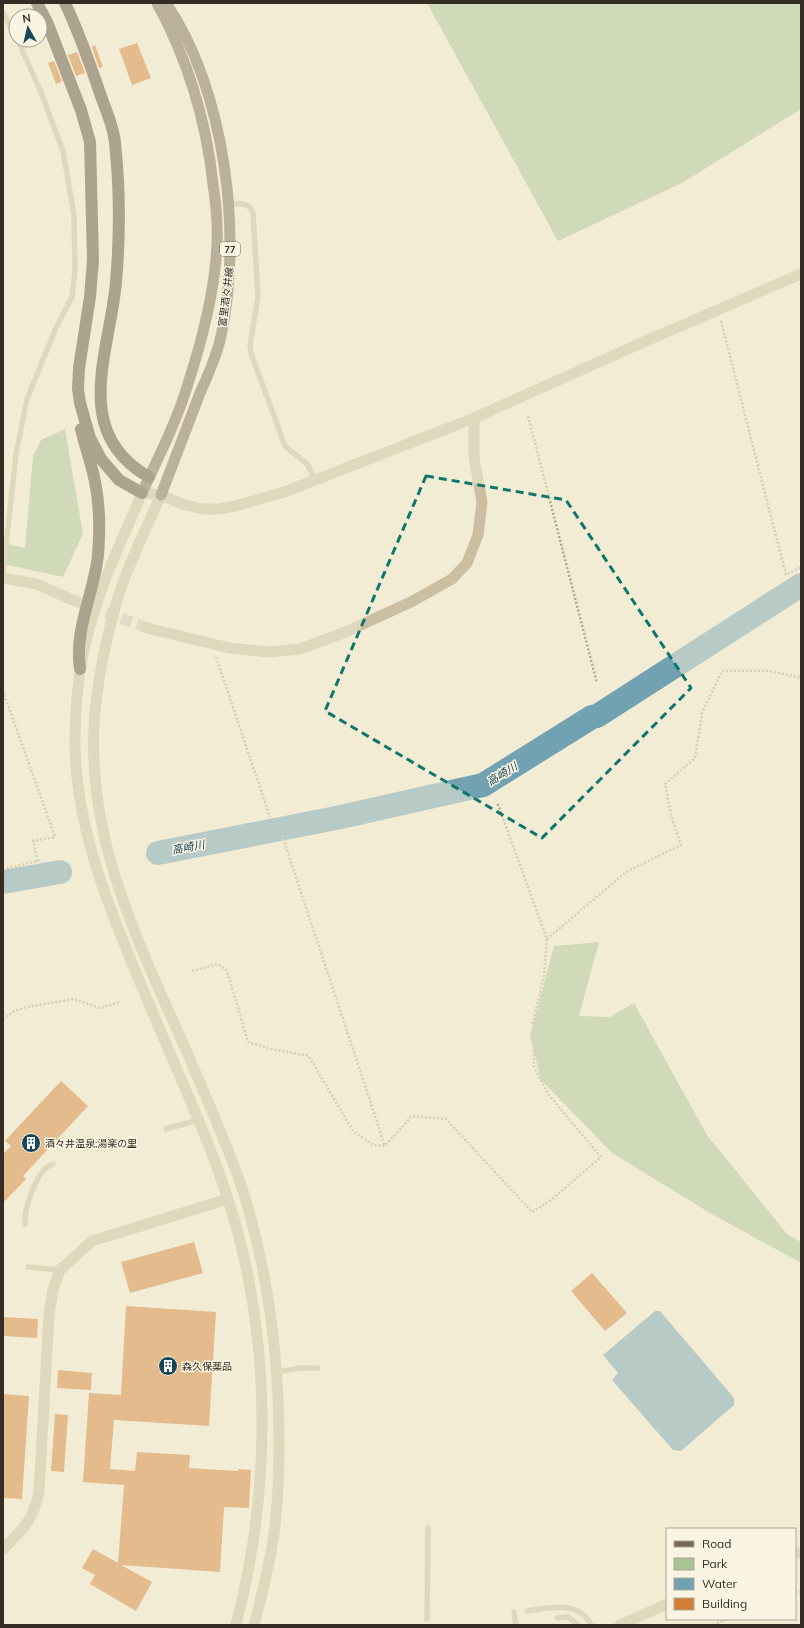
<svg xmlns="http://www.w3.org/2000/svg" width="804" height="1628" font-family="Mulish,'Noto Sans JP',sans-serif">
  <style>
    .green { fill: #a9c395 }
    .water { fill: #72a1b2 }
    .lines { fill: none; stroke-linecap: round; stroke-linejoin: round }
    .river { stroke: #72a1b2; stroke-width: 24 }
    .building { fill: #d17e36 }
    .minor-tunnel { stroke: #cdc6b2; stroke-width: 11; stroke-dasharray: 11 5.5; stroke-linecap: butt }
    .path { stroke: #b7a88b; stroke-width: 2.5; stroke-dasharray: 2 2; stroke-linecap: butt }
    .service { stroke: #cbbea1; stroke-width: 5.5 }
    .minor { stroke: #cbbea1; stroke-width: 11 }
    .tertiary { stroke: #cbbea1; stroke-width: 11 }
    .primary { stroke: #786854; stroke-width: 11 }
    .motorway { stroke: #574a3b; stroke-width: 12 }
    .marked { fill: none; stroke: #0f766e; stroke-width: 3; stroke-dasharray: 8 5; stroke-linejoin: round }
    .labels { text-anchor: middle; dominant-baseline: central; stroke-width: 3; stroke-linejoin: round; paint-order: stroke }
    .shield { fill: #faf5e2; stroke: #70695d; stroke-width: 1 }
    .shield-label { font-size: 9px; font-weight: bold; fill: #352d24 }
    .street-label { font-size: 10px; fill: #352d24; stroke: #faf5e2 }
    .poi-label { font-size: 10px; fill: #352d24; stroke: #faf5e2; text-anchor: start }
    .water-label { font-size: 11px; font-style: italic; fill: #174659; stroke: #faf5e2 }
  </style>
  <rect width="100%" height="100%" fill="#f3ecd5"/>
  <g class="green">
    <polygon points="427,3 801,3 801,109 682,183 558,241"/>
    <polygon points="65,429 83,534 63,577 3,564 3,543 25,548 33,456 41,440"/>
    <polygon points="599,942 579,1016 610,1017 634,1003 707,1135 787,1234 801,1242 801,1263 710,1213 612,1153 541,1080 530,1036 554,946"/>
  </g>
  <polygon class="water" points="655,1311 660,1311 734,1398 734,1405 681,1451 673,1450 612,1380 618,1373 603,1355"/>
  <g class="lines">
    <g class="river">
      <polyline points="158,853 336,818 483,785 592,717 597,716 801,585"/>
      <polyline points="3,882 60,872"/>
    </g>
  </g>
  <g class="building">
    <polygon points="137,43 151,78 132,85 119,49"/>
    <polygon points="95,45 103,67 99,68 92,47"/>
    <polygon points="77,52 85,73 76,76 68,55"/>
    <polygon points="54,61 62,81 56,84 48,63"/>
    <polygon points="61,1081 88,1106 23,1176 26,1179 3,1203 3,1154 11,1146 5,1141"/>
    <polygon points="194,1242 203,1273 130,1293 121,1262"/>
    <polygon points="592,1273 627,1313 605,1331 571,1291"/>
    <polygon points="126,1306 216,1312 209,1426 114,1420 110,1469 135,1471 137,1452 190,1455 189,1468 238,1471 238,1469 251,1470 249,1508 224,1507 220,1572 121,1565 152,1582 136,1611 90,1584 95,1575 82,1568 93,1549 118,1563 124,1485 83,1482 89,1393 121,1395"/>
    <polygon points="3,1317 38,1319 37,1338 3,1336"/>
    <polygon points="58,1370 92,1373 91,1390 57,1388"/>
    <polygon points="3,1394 29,1396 22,1499 3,1498"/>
    <polygon points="55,1414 68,1415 64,1472 51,1471"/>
  </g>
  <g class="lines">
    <polyline class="minor-tunnel" points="75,601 147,628"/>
    <g class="path">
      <polyline points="721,321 786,575 801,567"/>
      <polyline points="528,416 597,683"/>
      <polyline points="216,657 270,817"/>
      <polyline points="3,691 55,837 33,841 38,861 3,869"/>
      <polyline points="282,835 385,1146"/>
      <polyline points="547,939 626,872 681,845 672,818 665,784 695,758 702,713 722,671 770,671 801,678"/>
      <polyline points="192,971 218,964 227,971 248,1042 271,1049 309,1056 353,1131 373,1145 385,1146 412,1116 446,1119 532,1212 551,1200 601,1157 548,1094 534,1067 533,1023 544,975 547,939 497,802"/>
      <polyline points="3,1019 14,1011 27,1007 74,999 100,1008 120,1002"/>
      <polyline points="795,1593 801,1592"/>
      <polyline points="713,1625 727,1619"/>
    </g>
    <g class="service">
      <polyline points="3,13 16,36"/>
      <path d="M 228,204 C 239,204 249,201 253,213 L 258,297 L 250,345 L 251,353 L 285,446 L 308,465 L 315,480"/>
      <polyline points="3,574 16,454 27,399 56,328 72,297 75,271 74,215 63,151 42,95 18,40"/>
      <polyline points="166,1129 198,1120"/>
      <path d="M 25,1224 C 24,1209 37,1168 53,1164"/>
      <polyline points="28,1267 60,1270"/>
      <polyline points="277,1372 301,1368 318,1368"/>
      <path d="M 527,1611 C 548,1608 579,1600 591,1625"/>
      <polyline points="514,1612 516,1625"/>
      <polyline points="557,1618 568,1617 578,1625"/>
      <polyline points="427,1619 428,1528"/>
    </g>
    <g class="minor">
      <polyline points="3,578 36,584 75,601"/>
      <polyline points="147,628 229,648 269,652 300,649 341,634 411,602 452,579 467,563 478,535 482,502 474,458 474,418"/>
    </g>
    <g class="tertiary">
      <path d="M 161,495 C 145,531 127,567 116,604 C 102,654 91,709 94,761 C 98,866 148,963 189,1057 C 208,1102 229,1148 244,1194 C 269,1276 279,1359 279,1444 C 279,1474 278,1504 274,1533 C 270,1564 262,1595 254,1625"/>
      <path d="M 3,1549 C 23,1529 33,1521 39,1492 L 49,1315 L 53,1290 L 60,1270 L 92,1241 L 228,1199"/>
      <polyline points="795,1553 801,1553"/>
      <path d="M 236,1625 C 272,1486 272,1337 228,1199 C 208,1137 180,1078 155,1018 C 119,932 75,837 75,742 C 75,700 80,658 92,619 C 104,576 125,534 142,493 L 161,495 L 182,504 L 203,509 L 218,509 L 236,506 L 284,492 L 474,418 L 639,344 L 801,274"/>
      <polyline points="620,1625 667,1604"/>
    </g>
    <g class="primary">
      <path d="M 142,493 C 158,458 176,423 187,387 C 202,341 215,292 217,244 C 218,224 216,204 213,184 C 206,119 188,60 157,3"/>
      <path d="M 161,495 C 174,461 187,427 200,393 C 208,375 217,356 221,336 C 243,235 225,89 166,3"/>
    </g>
    <g class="motorway">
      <polyline points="37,3 47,22 81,110 90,142 93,260 90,297 79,368 78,389 80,403 90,438 101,459 119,480 142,493"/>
      <path d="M 65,3 C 80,34 91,67 102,99 C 107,113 114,128 115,143 C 120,189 120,236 116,282 C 110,352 70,432 149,477"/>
      <path d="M 80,669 C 74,629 94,594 98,555 C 100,531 100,506 95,482 C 92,465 85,447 81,429"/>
    </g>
  </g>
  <path d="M0 0H804V1628H0ZM 426,476 L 566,500 L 691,688 L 542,838 L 325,711 Z" fill="#f3ecd5" fill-opacity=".55" fill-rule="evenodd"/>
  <path class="marked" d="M 426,476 L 566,500 L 691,688 L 542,838 L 325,711 Z"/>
  <defs>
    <symbol id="building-disc" viewBox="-11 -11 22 22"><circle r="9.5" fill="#174659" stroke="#faf5e2"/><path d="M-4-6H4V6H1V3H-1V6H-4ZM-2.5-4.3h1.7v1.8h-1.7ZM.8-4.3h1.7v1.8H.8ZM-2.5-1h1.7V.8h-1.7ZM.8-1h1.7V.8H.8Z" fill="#fff"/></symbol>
  </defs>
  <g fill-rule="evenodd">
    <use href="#building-disc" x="20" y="1132" width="22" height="22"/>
    <use href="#building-disc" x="157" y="1355" width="22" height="22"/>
  </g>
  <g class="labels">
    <rect class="shield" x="220" y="242" width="20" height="14" rx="3"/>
    <g class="shield-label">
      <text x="230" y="249">77</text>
    </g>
    <g class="street-label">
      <text transform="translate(226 297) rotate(-83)">富里酒々井線</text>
    </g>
    <g class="poi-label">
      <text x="45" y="1143">酒々井温泉;湯楽の里</text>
      <text x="182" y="1366">森久保薬品</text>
    </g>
    <g class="water-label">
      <text transform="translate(502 774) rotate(-31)">高崎川</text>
      <text transform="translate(188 847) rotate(-11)">高崎川</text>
    </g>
  </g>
  <rect width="804" height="1628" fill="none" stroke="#352d24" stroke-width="8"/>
  <rect x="666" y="1528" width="130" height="92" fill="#faf5e2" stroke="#aba596"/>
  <rect x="674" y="1541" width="20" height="6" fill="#786854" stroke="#aba596"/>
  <text x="702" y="1548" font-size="12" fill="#352d24">Road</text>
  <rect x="674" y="1558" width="20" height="12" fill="#a9c395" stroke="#aba596"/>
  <text x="702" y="1568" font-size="12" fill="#352d24">Park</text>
  <rect x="674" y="1578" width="20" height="12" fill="#72a1b2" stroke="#aba596"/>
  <text x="702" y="1588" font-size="12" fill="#352d24">Water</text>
  <rect x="674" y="1598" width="20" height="12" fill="#d17e36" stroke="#aba596"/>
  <text x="702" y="1608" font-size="12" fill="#352d24">Building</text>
  <g transform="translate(28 28) rotate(352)"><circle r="19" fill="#faf5e2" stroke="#aba596"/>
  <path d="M0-3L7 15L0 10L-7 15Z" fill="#174659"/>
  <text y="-6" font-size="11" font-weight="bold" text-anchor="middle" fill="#352d24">N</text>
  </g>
</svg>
